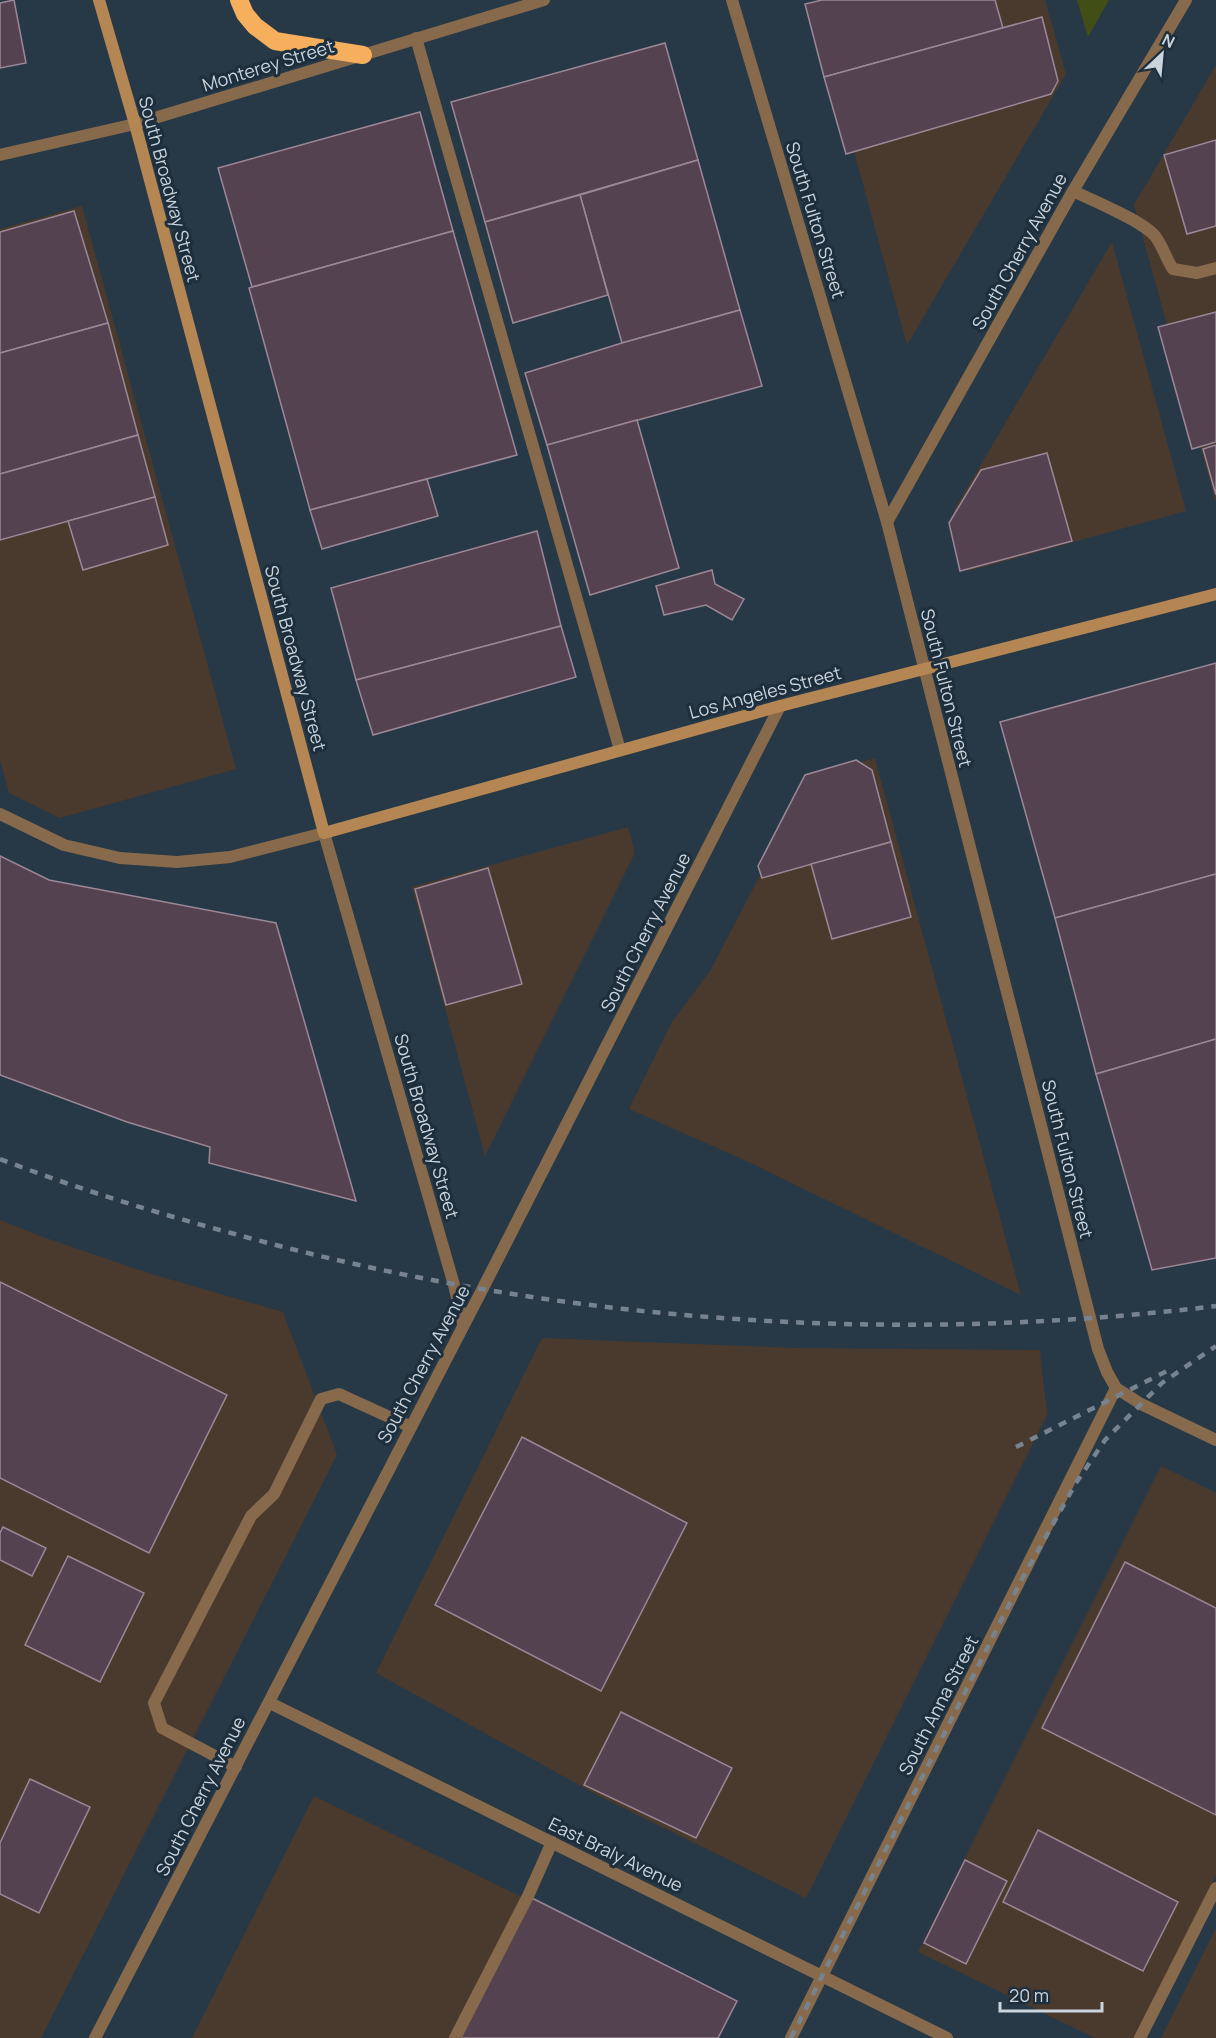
<svg xmlns="http://www.w3.org/2000/svg" width="1216" height="2038" font-family="Manrope,sans-serif">
  <style>
    .industrial { fill: #4a3a2e }
    .green { fill: #414e16 }
    .building { fill: #544251; stroke: #9c8797; stroke-width: 1.5 }
    .lines { fill: none; stroke-linecap: round; stroke-linejoin: round }
    .lane { stroke: #876a4b; stroke-width: 12 }
    .street { stroke: #876a4b; stroke-width: 12 }
    .secondary { stroke: #b48653; stroke-width: 12 }
    .highway { stroke: #f5af5d; stroke-width: 18 }
    .rail { stroke: #778490; stroke-width: 4.5; stroke-dasharray: 8 8; stroke-linecap: butt }
    .labels { text-anchor: middle; dominant-baseline: central; stroke-width: 6; stroke-linejoin: round; paint-order: stroke }
    .street-label { font-size: 18px; fill: #cad4dd; stroke: #1d2e3c }
  </style>
  <rect width="100%" height="100%" fill="#273846"/>
  <g class="industrial">
    <polygon points="820,0 1045,0 1066,74 907,345 813,2"/>
    <polygon points="1216,65 1216,503 1134,205"/>
    <polygon points="82,206 236,769 60,818 9,793 0,760 0,229"/>
    <polygon points="1112,242 1186,511 969,571 953,512"/>
    <polygon points="875,758 877,766 1021,1295 753,1164 629,1109 672,1022 710,971 812,776"/>
    <polygon points="628,827 635,853 485,1156 412,887"/>
    <polygon points="0,1220 40,1236 148,1273 283,1312 337,1455 41,2038 0,2038"/>
    <polygon points="542,1338 796,1348 1040,1350 1047,1415 806,1898 599,1796 376,1673"/>
    <polygon points="1161,1466 1216,1493 1216,1876 1135,2038 1095,2038 918,1952"/>
    <polygon points="314,1796 522,1897 451,2038 192,2038"/>
    <polygon points="1216,1928 1216,2038 1161,2038"/>
  </g>
  <polygon class="green" points="1077,0 1109,0 1088,37"/>
  <g class="building">
    <polygon points="14,0 26,63 0,68 0,3"/>
    <polygon points="822,0 995,0 1003,28 824,77 805,4"/>
    <polygon points="1042,17 1058,81 1051,94 846,154 824,77"/>
    <polygon points="665,43 698,160 485,222 451,102"/>
    <polygon points="420,112 453,231 252,287 218,168"/>
    <polygon points="1216,140 1216,226 1187,234 1164,155"/>
    <polygon points="698,160 740,310 622,343 580,195"/>
    <polygon points="580,195 608,295 513,323 485,222"/>
    <polygon points="74,211 108,323 0,353 0,232"/>
    <polygon points="453,231 517,455 310,510 249,288"/>
    <polygon points="740,310 762,386 547,445 525,373 622,343"/>
    <polygon points="1216,312 1216,442 1192,449 1158,327"/>
    <polygon points="108,323 138,435 0,474 0,353"/>
    <polygon points="637,420 679,568 590,595 547,445"/>
    <polygon points="138,435 155,497 0,540 0,474"/>
    <polygon points="1216,445 1216,495 1203,449"/>
    <polygon points="1047,453 1072,541 960,571 949,523 981,470"/>
    <polygon points="427,479 438,516 322,549 310,510"/>
    <polygon points="155,497 168,545 83,570 68,521"/>
    <polygon points="537,531 561,626 356,680 331,588"/>
    <polygon points="712,570 715,584 744,599 732,620 706,605 664,615 656,586"/>
    <polygon points="561,626 576,677 373,735 356,680"/>
    <polygon points="1216,663 1216,874 1055,918 1000,722"/>
    <polygon points="856,760 872,770 891,842 762,878 758,866 805,775"/>
    <polygon points="891,842 911,917 832,939 811,864"/>
    <polygon points="0,856 49,880 276,923 356,1201 209,1163 210,1147 127,1122 0,1075"/>
    <polygon points="488,868 522,984 446,1005 415,889"/>
    <polygon points="1216,874 1216,1039 1096,1074 1055,918"/>
    <polygon points="1216,1039 1216,1258 1152,1270 1096,1074"/>
    <polygon points="0,1282 227,1395 149,1553 0,1478"/>
    <polygon points="522,1437 687,1523 601,1691 435,1605"/>
    <polygon points="3,1527 46,1548 32,1576 0,1560 0,1533"/>
    <polygon points="68,1556 144,1593 100,1682 25,1645"/>
    <polygon points="1125,1562 1216,1608 1216,1815 1042,1728"/>
    <polygon points="621,1712 732,1768 696,1838 584,1785"/>
    <polygon points="30,1779 90,1807 39,1913 0,1894 0,1843"/>
    <polygon points="1038,1830 1178,1902 1143,1971 1003,1902"/>
    <polygon points="965,1860 1007,1881 966,1964 924,1943"/>
    <polygon points="528,1896 737,2001 718,2038 456,2038"/>
  </g>
  <g class="lines">
    <g class="lane">
      <polyline points="416,38 620,750"/>
      <path d="M 1073,191 C 1092,200 1143,221 1155,236 C 1163,246 1166,259 1173,269 L 1197,273 L 1216,268"/>
      <polyline points="236,1767 162,1728 154,1703 251,1516 274,1494 321,1399 339,1394 411,1427"/>
      <polyline points="455,2038 528,1896 552,1842"/>
      <polyline points="1140,2038 1216,1888"/>
    </g>
    <g class="street">
      <polyline points="732,0 887,522 1098,1349 1107,1372 1116,1388 1141,1404 1216,1440"/>
      <polyline points="0,155 135,124 544,0"/>
      <polyline points="887,522 1073,191 1186,0"/>
      <polyline points="0,814 64,845 120,858 177,862 230,857 324,833 454,1285 463,1324"/>
      <polyline points="270,1703 947,2038"/>
      <polyline points="95,2038 482,1290 780,706"/>
      <polyline points="791,2038 1116,1388"/>
    </g>
    <polyline class="secondary" points="99,0 135,124 324,833 780,706 1216,594"/>
    <polyline class="highway" points="239,0 245,14 255,26 275,41 363,55"/>
    <g class="rail">
      <path d="M 0,1159 C 75,1188 153,1212 231,1233 C 551,1322 886,1346 1216,1306"/>
      <polyline points="1016,1447 1171,1369"/>
      <polyline points="791,2038 1022,1579 1076,1483 1105,1440 1162,1383 1216,1346"/>
    </g>
  </g>
  <g class="labels">
    <g class="street-label">
      <text transform="translate(268 65) rotate(-17)">Monterey Street</text>
      <text transform="translate(170 189) rotate(75)">South Broadway Street</text>
      <text transform="translate(816 220) rotate(73)">South Fulton Street</text>
      <text transform="translate(1019 251) rotate(-61)">South Cherry Avenue</text>
      <text transform="translate(296 658) rotate(75)">South Broadway Street</text>
      <text transform="translate(947 688) rotate(76)">South Fulton Street</text>
      <text transform="translate(765 692) rotate(-15)">Los Angeles Street</text>
      <text transform="translate(645 932) rotate(-63)">South Cherry Avenue</text>
      <text transform="translate(427 1126) rotate(74)">South Broadway Street</text>
      <text transform="translate(1068 1159) rotate(76)">South Fulton Street</text>
      <text transform="translate(423 1364) rotate(-62)">South Cherry Avenue</text>
      <text transform="translate(938 1705) rotate(-63)">South Anna Street</text>
      <text transform="translate(200 1796) rotate(-63)">South Cherry Avenue</text>
      <text transform="translate(616 1854) rotate(26)">East Braly Avenue</text>
    </g>
  </g>
  <g transform="translate(1162 54) rotate(26)" stroke="#1d2e3c" stroke-width="4.5" paint-order="stroke">
  <path d="M0-4.5L10 22L0 15L-10 22Z" fill="#cad4dd"/>
  <text y="-9" font-size="16" font-weight="bold" text-anchor="middle" fill="#cad4dd">N</text>
  </g>
  <path d="M1000 2002v9h102v-9" fill="none" stroke="#cad4dd" stroke-width="3"/>
  <text x="1009" y="2002" font-size="18" fill="#cad4dd" stroke="#1d2e3c" stroke-width="4.5" paint-order="stroke">20 m</text>
</svg>
